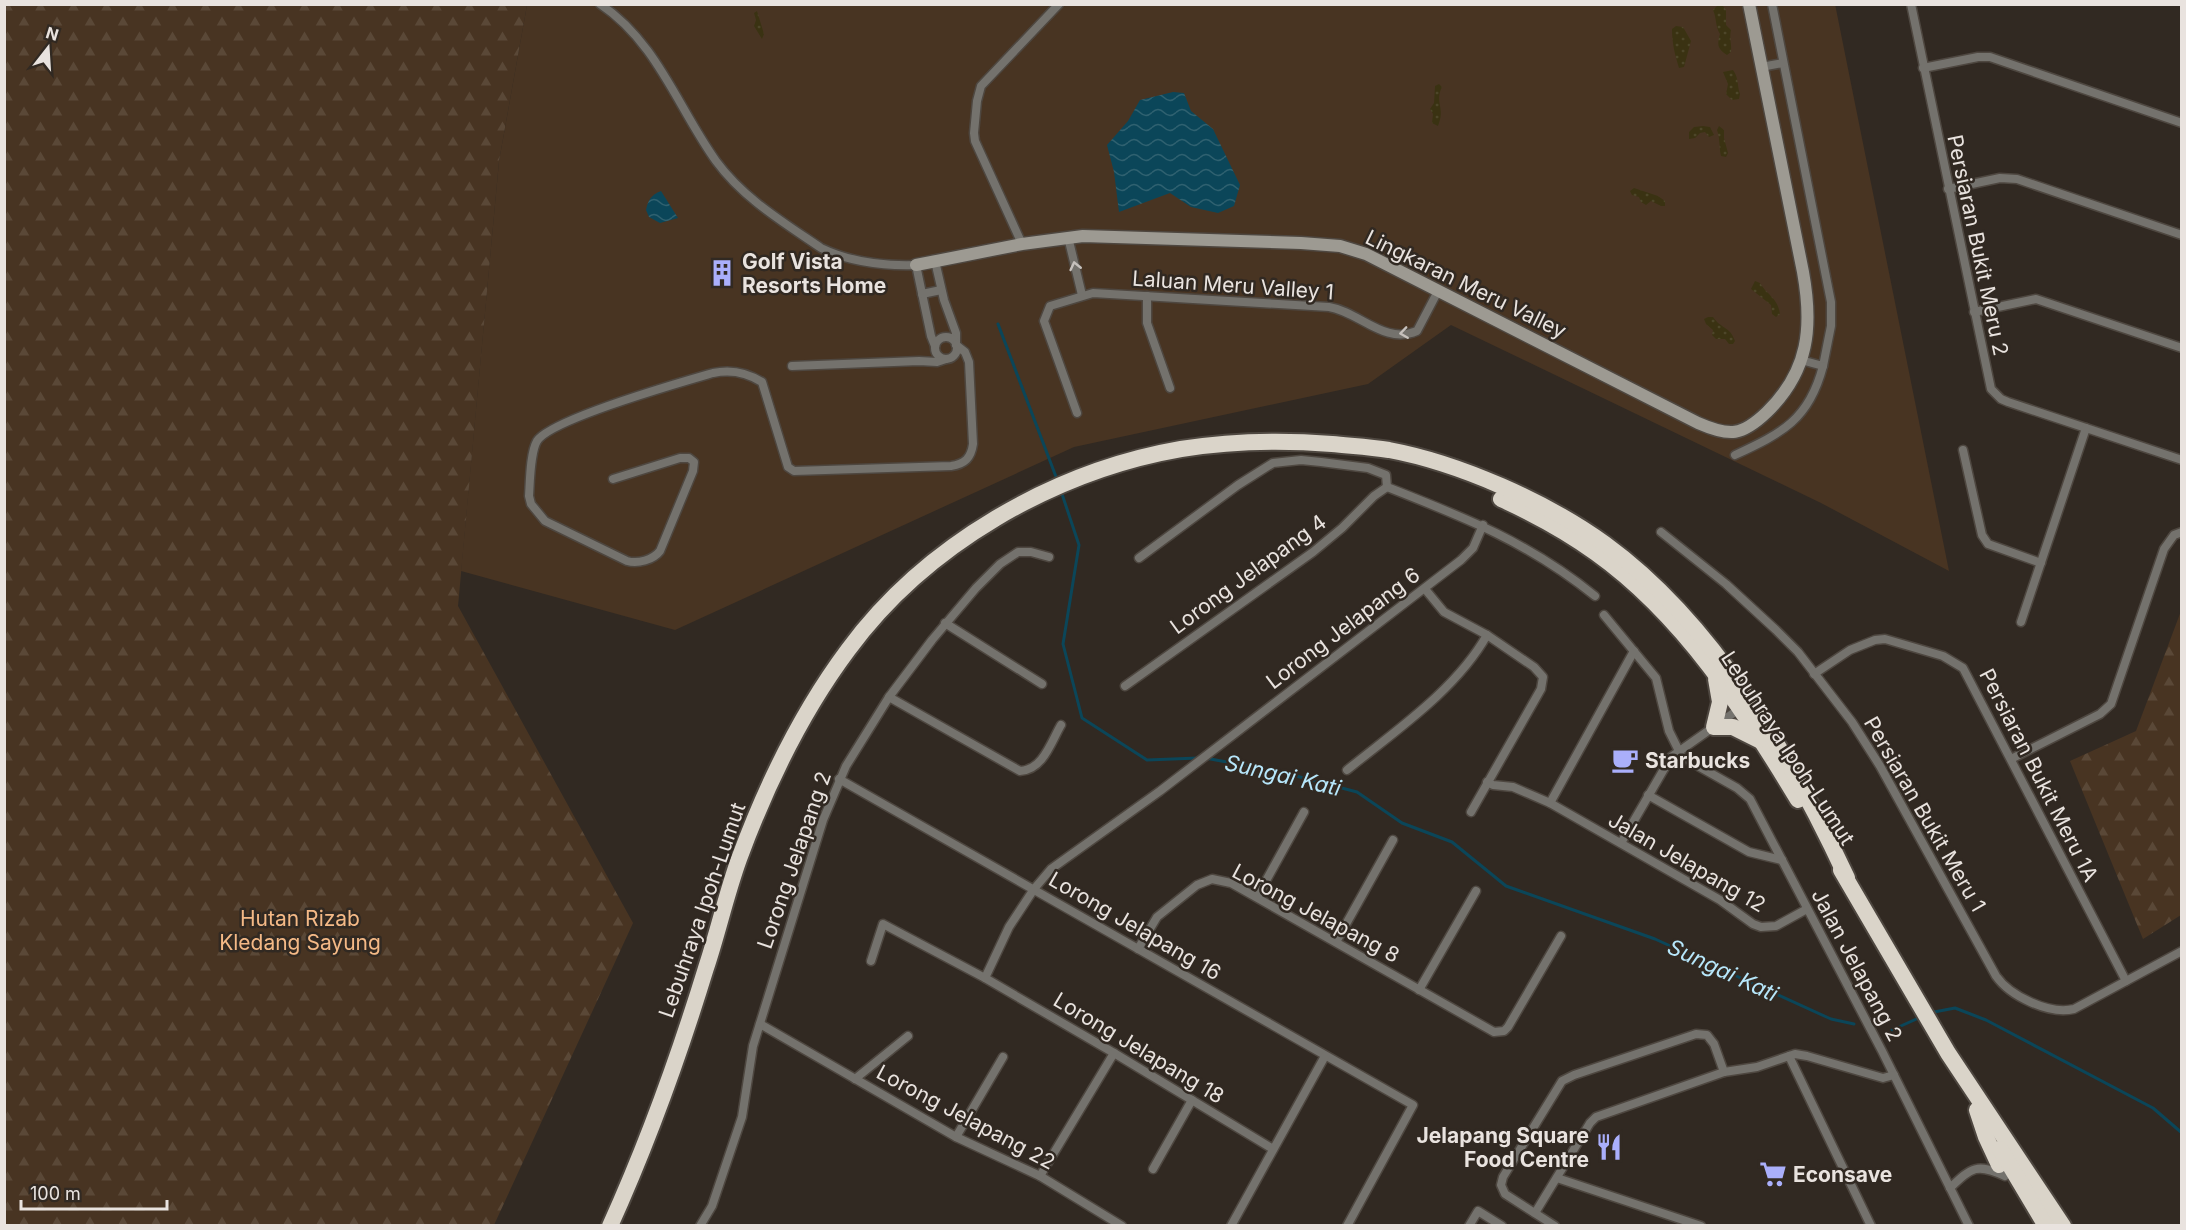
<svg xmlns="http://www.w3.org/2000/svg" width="2186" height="1230" font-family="Inter,sans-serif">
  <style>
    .grass { fill: #483422 }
    .forest { fill: url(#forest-firs) }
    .sand { fill: url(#sand-dots) }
    .water { fill: url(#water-waves) }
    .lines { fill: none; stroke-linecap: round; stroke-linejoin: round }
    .stream { stroke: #0b4659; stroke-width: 3 }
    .street-casing { stroke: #4e4740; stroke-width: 11 }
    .secondary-casing { stroke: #4e4740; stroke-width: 15 }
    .highway-casing { stroke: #4e4740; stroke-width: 20 }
    .street { stroke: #74726d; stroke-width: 8 }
    .secondary { stroke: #9d9a92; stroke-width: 12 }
    .highway { stroke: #dad4c9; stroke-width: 16 }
    .oneway { stroke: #c6c1bd }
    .labels { text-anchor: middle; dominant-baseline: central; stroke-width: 5; stroke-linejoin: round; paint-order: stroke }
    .street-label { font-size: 21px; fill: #e9e3df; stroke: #312922 }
    .poi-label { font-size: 21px; font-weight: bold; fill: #e9e3df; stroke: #312922; text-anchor: start }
    .park-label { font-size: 21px; fill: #f4b986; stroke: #312922 }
    .water-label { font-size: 22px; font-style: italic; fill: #b7e7fb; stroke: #312922 }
  </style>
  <defs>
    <pattern id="forest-firs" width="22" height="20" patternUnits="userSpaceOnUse" patternTransform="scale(1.5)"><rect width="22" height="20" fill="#483422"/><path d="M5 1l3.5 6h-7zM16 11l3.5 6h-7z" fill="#5a4837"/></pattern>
    <pattern id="sand-dots" width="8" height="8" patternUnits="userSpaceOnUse" patternTransform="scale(1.5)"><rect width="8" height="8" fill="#3a3212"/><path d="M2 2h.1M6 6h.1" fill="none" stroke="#4d4629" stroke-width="1.8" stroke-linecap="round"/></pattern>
    <pattern id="water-waves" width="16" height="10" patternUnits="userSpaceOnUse" patternTransform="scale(1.5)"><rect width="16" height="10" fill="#0b4659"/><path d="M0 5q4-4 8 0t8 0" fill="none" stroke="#2f6170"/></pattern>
  </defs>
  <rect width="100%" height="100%" fill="#312922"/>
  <polygon class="grass" points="1835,4 1949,571 1821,503 1451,325 1368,384 1074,447 675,630 461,571 499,161 527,5"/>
  <g class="forest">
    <polygon points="5,4 527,5 499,161 458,606 633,923 494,1225 5,1225"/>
    <polygon points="2181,611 2181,915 2143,939 2070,761 2136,731"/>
  </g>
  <g class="sand">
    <path d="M 1717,6 L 1723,6 L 1726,10 L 1726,25 L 1731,30 C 1729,38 1732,44 1731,52 L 1727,55 C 1717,49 1717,44 1720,34 C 1715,26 1717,19 1713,10 Z"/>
    <polygon points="757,11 764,34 762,39 754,26 756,20 754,13"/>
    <path d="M 1676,26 L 1683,27 L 1691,41 L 1684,67 L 1679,68 C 1675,55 1672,44 1672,29 Z"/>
    <path d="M 1733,70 C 1739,78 1737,86 1740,94 L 1739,99 L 1732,100 L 1726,94 L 1728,84 L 1723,72 Z"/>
    <path d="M 1439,84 L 1442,87 C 1434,103 1446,107 1438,126 L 1432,123 L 1433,114 L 1430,109 L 1434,103 L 1435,86 Z"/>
    <polygon points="1703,126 1710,127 1714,135 1709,137 1705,132 1700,133 1695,138 1689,139 1689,132 1694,127"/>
    <path d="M 1719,126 L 1724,130 L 1724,138 L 1728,153 L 1726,157 L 1721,156 C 1719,147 1720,138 1717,130 Z"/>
    <polygon points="1634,188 1658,196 1665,201 1665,206 1661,206 1651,201 1646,205 1641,202 1639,197 1632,195 1630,191"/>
    <path d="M 1755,281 L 1760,283 C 1767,295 1778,298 1780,314 L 1776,317 L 1772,314 L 1771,305 L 1751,289 Z"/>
    <path d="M 1708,317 L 1713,317 C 1721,329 1730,326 1735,341 L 1733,344 L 1729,344 L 1725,339 L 1716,339 L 1712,335 L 1713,330 L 1706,324 L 1704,319 Z"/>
  </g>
  <g class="water">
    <polygon points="1173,92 1184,93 1191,111 1213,129 1240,185 1234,206 1218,213 1191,207 1170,193 1119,212 1114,172 1107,145 1128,121 1140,100"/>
    <path d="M 661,191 L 678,218 L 660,223 L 649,217 L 646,210 C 648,200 651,195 661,191 Z"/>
  </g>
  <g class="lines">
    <g class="stream">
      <polyline points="998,324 1058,482"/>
      <polyline points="1061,491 1079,545 1063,644 1082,718 1147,760 1198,758"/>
      <polyline points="1205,758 1281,772 1357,792 1402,823 1452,842 1506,886 1655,939 1831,1019 1854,1024"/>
      <polyline points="1929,1013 1955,1008 1986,1020 2153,1108 2182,1133"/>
      <polyline points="1892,1030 1921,1017"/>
    </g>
    <defs>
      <g id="street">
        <path d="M 600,4 C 657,42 678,108 716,161 C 743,198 783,222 821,248 C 850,262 885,266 916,265 L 931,336 L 935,346"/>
        <polyline points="1772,4 1831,302 1831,326 1823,366 1801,360"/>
        <polyline points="1911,4 1991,389 2001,399 2008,402 2182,460"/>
        <polyline points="1761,67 1783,63"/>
        <polyline points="1923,68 1978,57 1990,57 2182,123"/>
        <polyline points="1948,189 2000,178 2017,179 2182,235"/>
        <polyline points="1068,237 1082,295"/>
        <polyline points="1022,244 975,141 974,133 977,101 981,86 1059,4"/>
        <polyline points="935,261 944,300 956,333 956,344"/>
        <polyline points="922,294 941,290"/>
        <polyline points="1147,296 1147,323 1170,388"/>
        <polyline points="1974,312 2036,299 2182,348"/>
        <circle cx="946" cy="348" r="11"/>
        <polyline points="792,366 919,361 937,362 946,359"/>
        <path d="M 1077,413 L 1044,321 L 1050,306 L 1093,293 L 1329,307 C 1360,312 1384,345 1417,331 L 1438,291"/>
        <polyline points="1963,450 1982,535 1988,544 2041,563"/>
        <path d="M 1735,455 C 1782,433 1809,420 1823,366"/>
        <path d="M 613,479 L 680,458 L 689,458 L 694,462 L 693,471 L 660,551 C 653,560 638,564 627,561 L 545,521 L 531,504 L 529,496 C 530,482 530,453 537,441 C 551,419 682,382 713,373 C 731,369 746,372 762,382 L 788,467 L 794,471 L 951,466 C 965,464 971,458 973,444 L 969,362 L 965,352 L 956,345"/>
        <path d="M 1387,487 C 1466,518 1528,542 1595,596"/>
        <path d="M 1661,532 L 1726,584 L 1776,630 L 1798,652 L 1852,722 L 1880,766 L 1996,976 C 2010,996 2049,1015 2074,1009 L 2182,951"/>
        <polyline points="1139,558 1238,485 1273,463 1301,460 1321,462 1368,468 1386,475 1387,487"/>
        <polyline points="1425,589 1444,612 1487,635 1534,667 1543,677 1541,689 1471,812"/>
        <polyline points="1604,615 1656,678 1669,731 1682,757 1737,788 1750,799 1882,1051 1969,1226"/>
        <polyline points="2021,622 2086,428"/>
        <polyline points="945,623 1042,684"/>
        <polyline points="1814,674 1850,650 1875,640 1885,639 1943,656 1963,668 2126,981"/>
        <polyline points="1125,686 1313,552 1342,528 1374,496 1387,487"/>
        <path d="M 889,697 L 1020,771 C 1043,770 1051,742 1061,725"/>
        <polyline points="2011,759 2100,714 2111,704 2164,549 2174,535 2182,532"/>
        <path d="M 1347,770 C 1395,731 1456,690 1487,635"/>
        <polyline points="839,779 1413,1105 1347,1226"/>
        <polyline points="1487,782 1493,785 1513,787 1550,803 1720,900 1753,924 1761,927 1776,926 1807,909"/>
        <polyline points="1648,795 1749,852 1782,860"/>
        <polyline points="1550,803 1634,651"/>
        <polyline points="1621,843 1671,757 1742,707"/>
        <polyline points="1257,897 1304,812"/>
        <polyline points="1336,942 1393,840"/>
        <polyline points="1138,949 1157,917 1197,885 1212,879 1231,883 1494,1032 1504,1031 1508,1027 1561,936"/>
        <polyline points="871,961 883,924 985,978"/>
        <polyline points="1419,990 1476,891"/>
        <polyline points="760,1024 956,1137 1040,1176 1122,1226"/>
        <polyline points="1789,1056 1871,1226"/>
        <polyline points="855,1079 908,1036"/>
        <polyline points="956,1137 1003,1057"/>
        <polyline points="1273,1149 1114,1053 985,978 1009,927 1034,889 1051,869 1160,791 1461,560 1473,548 1483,525"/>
        <polyline points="1153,1169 1192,1100"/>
        <polyline points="1040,1176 1114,1053"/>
        <polyline points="1557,1178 1701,1226"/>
        <path d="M 1950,1188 C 1972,1167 1977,1163 2005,1176"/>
        <polyline points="1535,1213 1590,1123 1596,1117 1724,1072 1757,1067 1795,1054 1807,1056 1883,1078 1894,1075"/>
        <polyline points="700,1226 712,1206 742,1117 753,1046 823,820 846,766 889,697 932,640 976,588 1000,564 1018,552 1031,552 1049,557"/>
        <polyline points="1231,1226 1325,1056"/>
        <polyline points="1469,1226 1478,1211 1502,1226"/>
        <polyline points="1555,1226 1505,1194 1501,1185 1503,1177 1562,1081 1574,1075 1696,1034 1707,1035 1714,1044 1724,1072"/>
      </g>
      <path id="secondary" d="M 916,265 L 1022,244 L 1083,236 L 1301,243 L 1340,246 L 1366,254 L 1698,423 C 1730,437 1742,436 1767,412 C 1809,371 1813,327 1803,272 L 1749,4"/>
      <g id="highway">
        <path d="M 1501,499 C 1534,514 1567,532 1596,553 C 1683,615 1744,710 1798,800"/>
        <polyline points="1716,679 1720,702 1714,727 1733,727 1759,740"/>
        <polyline points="1841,870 1948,1053 2063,1226"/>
        <polyline points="1977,1110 1986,1137 1999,1165"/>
        <polyline points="2000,1149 2046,1226"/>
        <path d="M 610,1226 C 648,1142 679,1056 706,968 C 718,932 726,895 739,859 C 766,786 801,713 848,650 C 925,545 1054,471 1181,449 C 1231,441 1282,440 1332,444 C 1351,446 1370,447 1389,450 C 1459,463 1547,502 1605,544 C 1715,624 1791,758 1847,878"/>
      </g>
    </defs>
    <use href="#street" class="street-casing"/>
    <use href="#secondary" class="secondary-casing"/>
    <use href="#highway" class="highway-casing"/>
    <use href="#street" class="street"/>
    <use href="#secondary" class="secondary"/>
    <use href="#highway" class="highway"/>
  </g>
  <defs><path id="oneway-chevron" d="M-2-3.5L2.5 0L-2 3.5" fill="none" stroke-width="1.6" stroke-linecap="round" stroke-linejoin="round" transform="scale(1.5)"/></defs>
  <g class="oneway">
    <use href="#oneway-chevron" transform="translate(1075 266) rotate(-103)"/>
    <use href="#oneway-chevron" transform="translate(1404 333) rotate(172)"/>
  </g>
  <defs>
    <symbol id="building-bare" viewBox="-9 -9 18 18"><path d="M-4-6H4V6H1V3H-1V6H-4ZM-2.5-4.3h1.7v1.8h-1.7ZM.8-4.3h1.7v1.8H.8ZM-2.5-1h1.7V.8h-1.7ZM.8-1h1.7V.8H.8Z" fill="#aaaffb" stroke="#312922" stroke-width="2.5" paint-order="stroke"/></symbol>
    <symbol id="cafe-bare" viewBox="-9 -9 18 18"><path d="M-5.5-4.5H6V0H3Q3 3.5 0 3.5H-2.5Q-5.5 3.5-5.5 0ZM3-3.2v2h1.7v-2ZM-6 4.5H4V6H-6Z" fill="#aaaffb" stroke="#312922" stroke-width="2.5" paint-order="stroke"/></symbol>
    <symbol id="restaurant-bare" viewBox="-9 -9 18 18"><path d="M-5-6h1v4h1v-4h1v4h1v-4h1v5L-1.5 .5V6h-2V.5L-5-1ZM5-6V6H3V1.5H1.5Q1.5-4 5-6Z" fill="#aaaffb" stroke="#312922" stroke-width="2.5" paint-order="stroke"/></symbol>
    <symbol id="supermarket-bare" viewBox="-9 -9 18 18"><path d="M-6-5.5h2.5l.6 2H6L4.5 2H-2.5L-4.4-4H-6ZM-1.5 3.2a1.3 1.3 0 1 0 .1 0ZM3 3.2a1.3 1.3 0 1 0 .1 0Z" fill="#aaaffb" stroke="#312922" stroke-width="2.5" paint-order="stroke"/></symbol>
  </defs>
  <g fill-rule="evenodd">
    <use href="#building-bare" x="703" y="254" width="38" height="38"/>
    <use href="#cafe-bare" x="1606" y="741" width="38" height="38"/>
    <use href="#restaurant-bare" x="1590" y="1128" width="38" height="38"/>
    <use href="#supermarket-bare" x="1754" y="1155" width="38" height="38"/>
  </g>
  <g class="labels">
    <g class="street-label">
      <text transform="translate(1978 245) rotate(78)">Persiaran Bukit Meru 2</text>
      <text transform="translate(1466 284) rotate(26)">Lingkaran Meru Valley</text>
      <text transform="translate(1233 285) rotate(4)">Laluan Meru Valley 1</text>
      <text transform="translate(1248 574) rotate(-36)">Lorong Jelapang 4</text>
      <text transform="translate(1343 628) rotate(-37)">Lorong Jelapang 6</text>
      <text transform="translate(1788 748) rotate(57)">Lebuhraya Ipoh-Lumut</text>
      <text transform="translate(2039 775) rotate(63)">Persiaran Bukit Meru 1A</text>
      <text transform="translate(1925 814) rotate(60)">Persiaran Bukit Meru 1</text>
      <text transform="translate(794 860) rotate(-71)">Lorong Jelapang 2</text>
      <text transform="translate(1687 862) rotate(30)">Jalan Jelapang 12</text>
      <text transform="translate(702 910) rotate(-71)">Lebuhraya Ipoh-Lumut</text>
      <text transform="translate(1316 913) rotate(28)">Lorong Jelapang 8</text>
      <text transform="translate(1135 926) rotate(30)">Lorong Jelapang 16</text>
      <text transform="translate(1857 965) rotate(62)">Jalan Jelapang 2</text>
      <text transform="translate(1139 1048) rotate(31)">Lorong Jelapang 18</text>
      <text transform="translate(966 1117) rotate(28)">Lorong Jelapang 22</text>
    </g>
    <g class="poi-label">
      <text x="742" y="261">Golf Vista<tspan x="742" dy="24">Resorts Home</tspan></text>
      <text x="1645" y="760">Starbucks</text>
      <text x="1589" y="1135" text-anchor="end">Jelapang Square<tspan x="1589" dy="24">Food Centre</tspan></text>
      <text x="1793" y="1174">Econsave</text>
    </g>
    <g class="park-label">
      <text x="300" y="918">Hutan Rizab<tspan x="300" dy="24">Kledang Sayung</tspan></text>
    </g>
    <g class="water-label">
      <text transform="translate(1283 775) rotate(13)">Sungai Kati</text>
      <text transform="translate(1723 970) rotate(25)">Sungai Kati</text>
    </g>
  </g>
  <rect width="2186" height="1230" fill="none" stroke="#e9e3df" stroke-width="12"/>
  <g transform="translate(48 48) rotate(17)" stroke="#312922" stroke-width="4.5" paint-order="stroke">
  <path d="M0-4.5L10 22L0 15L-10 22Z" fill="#e9e3df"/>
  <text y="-9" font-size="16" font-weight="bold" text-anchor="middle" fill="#e9e3df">N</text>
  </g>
  <path d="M21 1200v9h146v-9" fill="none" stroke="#e9e3df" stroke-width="3"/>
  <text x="30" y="1200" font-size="18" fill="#e9e3df" stroke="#312922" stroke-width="4.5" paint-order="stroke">100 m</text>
</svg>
